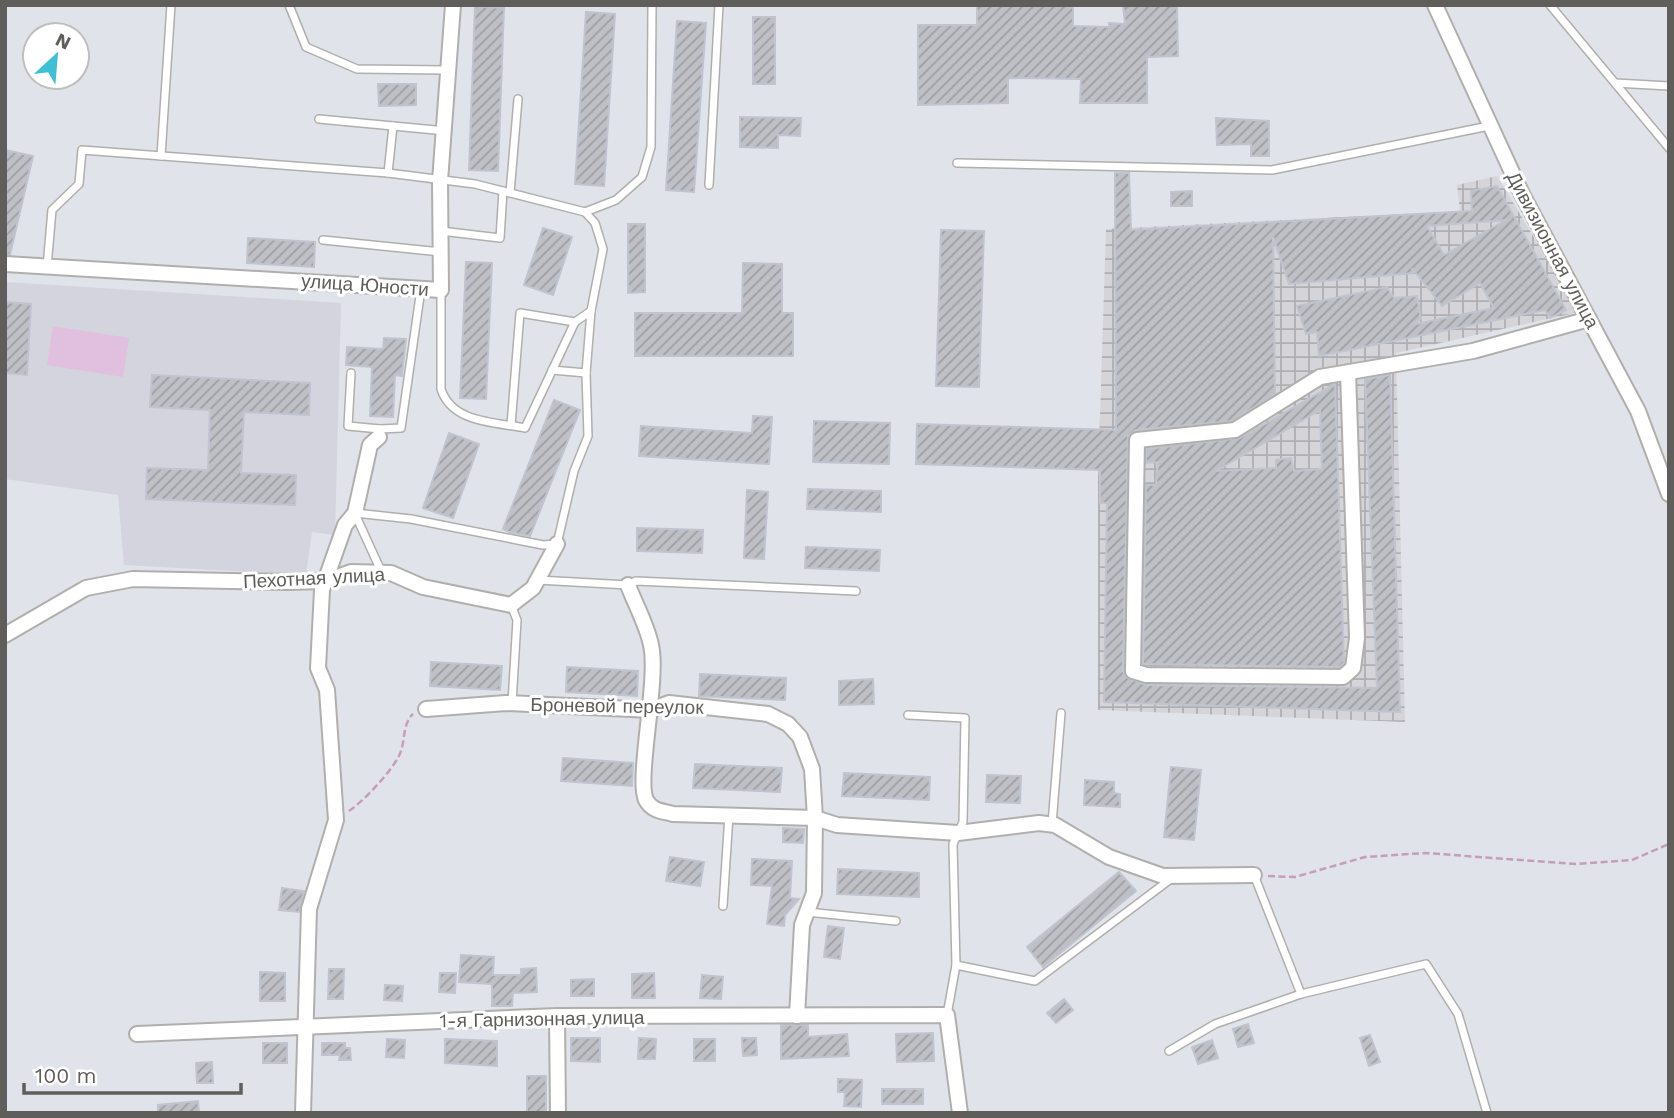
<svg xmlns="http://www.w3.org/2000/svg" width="1674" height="1118" font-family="'Work Sans',sans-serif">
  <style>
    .industrial { fill: url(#industrial-grid) }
    .education { fill: #d3d4dd }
    .park { fill: #e0c0de }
    .building { fill: url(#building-hatch); stroke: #c0c4cf; stroke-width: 2; fill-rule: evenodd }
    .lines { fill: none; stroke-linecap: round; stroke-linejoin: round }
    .service-casing { stroke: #b0afab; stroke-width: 10 }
    .minor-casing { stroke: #b0afab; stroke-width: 18 }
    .path { stroke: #c59eb8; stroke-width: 2.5; stroke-dasharray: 7 3.5; stroke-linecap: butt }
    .service { stroke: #fff; stroke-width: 7 }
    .minor { stroke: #fff; stroke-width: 14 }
    .labels { text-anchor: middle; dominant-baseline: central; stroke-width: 6; stroke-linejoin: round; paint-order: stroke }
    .street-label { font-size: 19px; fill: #605e5a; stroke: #fff }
  </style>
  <defs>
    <pattern id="industrial-grid" width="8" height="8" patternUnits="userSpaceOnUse" patternTransform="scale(1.75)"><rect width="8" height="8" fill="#d4d4d9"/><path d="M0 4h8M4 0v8" fill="none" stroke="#afafb3"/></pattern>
    <pattern id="building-hatch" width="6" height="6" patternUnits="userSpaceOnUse" patternTransform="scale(1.75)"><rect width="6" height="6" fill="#bec0c6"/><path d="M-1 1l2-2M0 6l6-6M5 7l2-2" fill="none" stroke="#9e9fa4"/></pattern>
  </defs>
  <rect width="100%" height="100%" fill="#e1e3eb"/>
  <polygon class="industrial" points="1497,176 1579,312 1396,353 1405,722 1098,710 1098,479 1106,229 1460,211 1457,185"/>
  <polygon class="education" points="5,282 341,303 335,535 312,532 306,575 124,565 118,495 5,479"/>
  <polygon class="park" points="53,326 129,338 123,377 47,365"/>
  <g class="building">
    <polygon points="977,5 1073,5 1073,26 1109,27 1109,23 1125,24 1123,5 1177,5 1178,56 1147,57 1147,103 1080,103 1081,79 1008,78 1008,103 918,105 918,25 977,25"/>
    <polygon points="475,6 504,8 498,171 469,170"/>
    <polygon points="586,12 615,14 604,186 575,184"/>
    <rect x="753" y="17" width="22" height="67"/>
    <polygon points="677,21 706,23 694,192 666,190"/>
    <polygon points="378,84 416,84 416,105 379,106"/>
    <polygon points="740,117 801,118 800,136 778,135 778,148 740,147"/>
    <polygon points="1216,118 1269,121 1269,156 1251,156 1251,144 1217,145"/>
    <polygon points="5,150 33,156 10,255 5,254"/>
    <path d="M 1115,173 L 1129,173 L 1131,230 L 1472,211 L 1471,191 L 1497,186 L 1566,310 L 1550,318 L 1545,310 L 1319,356 L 1317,332 L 1306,334 L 1297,306 L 1387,287 L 1394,298 L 1417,296 L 1421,319 L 1411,325 L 1494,308 L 1480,283 L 1442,306 L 1412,268 L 1413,273 L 1289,284 L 1273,237 L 1275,394 L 1232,421 L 1136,430 L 1128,436 L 1123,671 L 1126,677 L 1146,685 L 1377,688 L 1365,379 L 1390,375 L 1400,712 L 1104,702 L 1107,503 L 1100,503 L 1100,470 L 916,464 L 917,424 L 1116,430 ZM 1506,220 L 1444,255 L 1427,226 Z"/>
    <polygon points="1192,191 1192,206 1171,206 1171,192"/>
    <polygon points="628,224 645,224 645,292 628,293"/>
    <polygon points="543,228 572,237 553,295 524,285"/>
    <polygon points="941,230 984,231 979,387 936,386"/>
    <polygon points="248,238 315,242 314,267 247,263"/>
    <polygon points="466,262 492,263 486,399 460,398"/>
    <polygon points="743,263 782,264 782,313 793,313 793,356 635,356 635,313 742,313"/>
    <polygon points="5,302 31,304 27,375 5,373"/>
    <polygon points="384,338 406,339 402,376 395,375 393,417 370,416 372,367 346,365 347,347 383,349"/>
    <polygon points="152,375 310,383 309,415 244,412 241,473 296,475 295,505 146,499 147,468 208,470 210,410 150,407"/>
    <path d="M 1335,384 L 1344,663 L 1339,667 L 1143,664 L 1146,485 L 1156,485 L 1158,462 L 1146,463 L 1146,449 L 1240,438 ZM 1320,410 L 1322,469 L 1294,471 L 1291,458 L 1276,460 L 1276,468 L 1216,471 Z"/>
    <polygon points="554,400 580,410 530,536 509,532 503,529"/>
    <polygon points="753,416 772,417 769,464 639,456 641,426 752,433"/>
    <polygon points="814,421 890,423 889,464 813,462"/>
    <polygon points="449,433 479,444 453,518 423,508"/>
    <polygon points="808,489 881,491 881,512 807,509"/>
    <polygon points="747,490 768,492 764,559 744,558"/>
    <polygon points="637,528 703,530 702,553 637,551"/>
    <polygon points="806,547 880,550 879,571 805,568"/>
    <polygon points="431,662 502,666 500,690 430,686"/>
    <polygon points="567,667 638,671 637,696 566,692"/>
    <polygon points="700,674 786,678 785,700 699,696"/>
    <polygon points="873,679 874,704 839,705 839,681"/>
    <polygon points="563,758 633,763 632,786 561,781"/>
    <polygon points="695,764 782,768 780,792 693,788"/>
    <polygon points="1171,767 1201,770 1194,840 1164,837"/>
    <polygon points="844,773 930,777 929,800 842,796"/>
    <polygon points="987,775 1021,776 1020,803 986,802"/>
    <polygon points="1085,780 1114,782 1114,793 1120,794 1120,807 1084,805"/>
    <polygon points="783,828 804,829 803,843 783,842"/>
    <polygon points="670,857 704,862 700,886 666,881"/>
    <polygon points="752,859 792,861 790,898 799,899 785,915 784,926 767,924 772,886 751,885"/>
    <polygon points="838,869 919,873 919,897 837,894"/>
    <polygon points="1119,872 1136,891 1043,967 1027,947"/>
    <polygon points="282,888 304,891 299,912 279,910"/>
    <polygon points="828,926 844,928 840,959 824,957"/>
    <polygon points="461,955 494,957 493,975 521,975 521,969 536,968 537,992 513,993 512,1006 492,1006 492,984 459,982"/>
    <polygon points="329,969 344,969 343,999 328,999"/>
    <polygon points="260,972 285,973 285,1001 260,1001"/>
    <polygon points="440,973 456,973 455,993 439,992"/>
    <polygon points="654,973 655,998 632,998 632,974"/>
    <polygon points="702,975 723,977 721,999 700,998"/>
    <polygon points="594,979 594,996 571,996 571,980"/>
    <polygon points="385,985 403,986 402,1001 384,1000"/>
    <polygon points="1064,999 1073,1010 1056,1023 1047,1013"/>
    <polygon points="1248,1024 1254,1043 1238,1047 1233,1029"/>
    <polygon points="781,1025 808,1025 808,1037 847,1034 849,1056 781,1059"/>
    <polygon points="933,1033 934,1061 897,1062 896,1034"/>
    <polygon points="1370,1035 1380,1062 1369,1066 1360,1038"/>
    <polygon points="571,1038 600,1038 600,1062 571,1061"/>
    <polygon points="639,1038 656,1039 655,1059 638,1059"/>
    <polygon points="742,1038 756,1038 757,1055 743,1056"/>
    <polygon points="387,1039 405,1040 404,1058 386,1057"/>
    <polygon points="445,1039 497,1041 497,1066 445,1063"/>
    <rect x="694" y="1039" width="21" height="22"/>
    <polygon points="1212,1040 1218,1058 1198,1064 1192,1047"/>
    <rect x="263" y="1043" width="24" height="20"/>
    <polygon points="322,1043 345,1043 345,1048 350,1048 351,1060 339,1060 340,1055 322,1055"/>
    <polygon points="212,1062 213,1083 197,1083 196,1063"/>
    <rect x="527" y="1076" width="19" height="37"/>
    <polygon points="838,1079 862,1080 861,1107 844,1106 845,1092 838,1092"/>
    <rect x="882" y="1089" width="41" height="15"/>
    <polygon points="198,1101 199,1113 158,1113 158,1105"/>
  </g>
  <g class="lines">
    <defs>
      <g id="service">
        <polyline points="289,5 306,47 357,69 447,70"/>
        <polyline points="1550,5 1669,148"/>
        <polyline points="1615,83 1669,86"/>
        <polyline points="319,119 446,131"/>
        <polyline points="161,156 171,5"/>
        <polyline points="957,163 1272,170 1489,126"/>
        <polyline points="388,173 393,126"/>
        <polyline points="709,185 719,5"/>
        <polyline points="510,193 518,99"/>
        <polyline points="441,231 500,238 503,191"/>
        <polyline points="323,240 441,252"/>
        <polyline points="47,267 52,210 79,184 82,150 388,173 475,184 585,212 616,200 642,177 651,147 652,5"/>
        <path d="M 441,290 L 441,389 C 452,423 494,422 525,428 L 575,322 L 591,311"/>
        <polyline points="552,370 586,373"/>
        <polyline points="351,373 348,426 380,429"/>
        <polyline points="511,425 520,313 575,322"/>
        <polyline points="379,437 380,429 401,428 421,289"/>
        <polyline points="355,513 411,519 543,545 557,544 574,471 588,436 586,373 591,311 603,249 595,223 585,212"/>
        <polyline points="355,514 382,573"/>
        <polyline points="538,580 628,585 636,581 856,591"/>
        <polyline points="511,605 517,620 512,703"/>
        <polyline points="908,715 965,718 963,822 953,844 956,965"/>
        <polyline points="1052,824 1061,713"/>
        <polyline points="1254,875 1301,994"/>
        <polyline points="723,906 729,815"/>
        <polyline points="807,912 896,921"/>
        <polyline points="947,1015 956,965 1035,981 1172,878"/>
        <polyline points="1169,1051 1215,1024 1301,994 1426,964 1458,1014 1487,1113"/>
      </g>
      <g id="minor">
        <polyline points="1435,5 1522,194 1638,411 1669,494"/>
        <polyline points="5,264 441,290 440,181 453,5"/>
        <polyline points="1348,372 1357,638 1353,668 1343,677 1146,675 1133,671 1137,440 1235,430 1320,377 1473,351 1589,319"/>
        <path d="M 628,585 C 635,604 647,625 651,645 C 659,679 636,779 646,800 C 652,811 662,811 673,814 L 815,818 L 837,825 L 958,833 L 1039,823 L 1055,825 L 1109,857 L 1163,876 L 1254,875"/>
        <polyline points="5,635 86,588 133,579 287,582 326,581 351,572 391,573 423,587 511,605 533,588 557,544"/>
        <polyline points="426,709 506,703 651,710 669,703 768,714 788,724 800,737 812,769 815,818 814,893 802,925 797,1016"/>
        <polyline points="557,1016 558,1113"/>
        <polyline points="137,1034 557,1016 947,1015 960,1113"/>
        <polyline points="303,1113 309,909 336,820 327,690 318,668 322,590 345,525 355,513 370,445 379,437"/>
      </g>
    </defs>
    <use href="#service" class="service-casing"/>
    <use href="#minor" class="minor-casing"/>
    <g class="path">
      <path d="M 349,811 C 364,801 396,767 401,751 C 405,739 403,723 413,714"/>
      <polyline points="1268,876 1295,877 1365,857 1425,853 1576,864 1632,860 1669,844"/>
    </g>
    <use href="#service" class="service"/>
    <use href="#minor" class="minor"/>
  </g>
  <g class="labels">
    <g class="street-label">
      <text transform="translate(1553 250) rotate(62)">Дивизионная улица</text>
      <text transform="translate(365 285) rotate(4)">улица Юности</text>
      <text transform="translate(314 578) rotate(-3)">Пехотная улица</text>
      <text transform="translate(617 706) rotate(1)">Броневой переулок</text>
      <text transform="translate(542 1019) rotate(-1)">1-я Гарнизонная улица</text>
    </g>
  </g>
  <rect width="1674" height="1118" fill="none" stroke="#605e5a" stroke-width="14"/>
  <g transform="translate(56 56) rotate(26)"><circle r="33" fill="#ffffff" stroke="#bfbfbd" stroke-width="2"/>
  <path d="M0-5L12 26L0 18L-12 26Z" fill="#3ebfd4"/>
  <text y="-10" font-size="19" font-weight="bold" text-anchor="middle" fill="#605e5a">N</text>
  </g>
  <path d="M24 1083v10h217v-10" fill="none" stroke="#605e5a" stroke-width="3.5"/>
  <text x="35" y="1083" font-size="21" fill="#605e5a" stroke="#ffffff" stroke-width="5" paint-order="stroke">100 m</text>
</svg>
